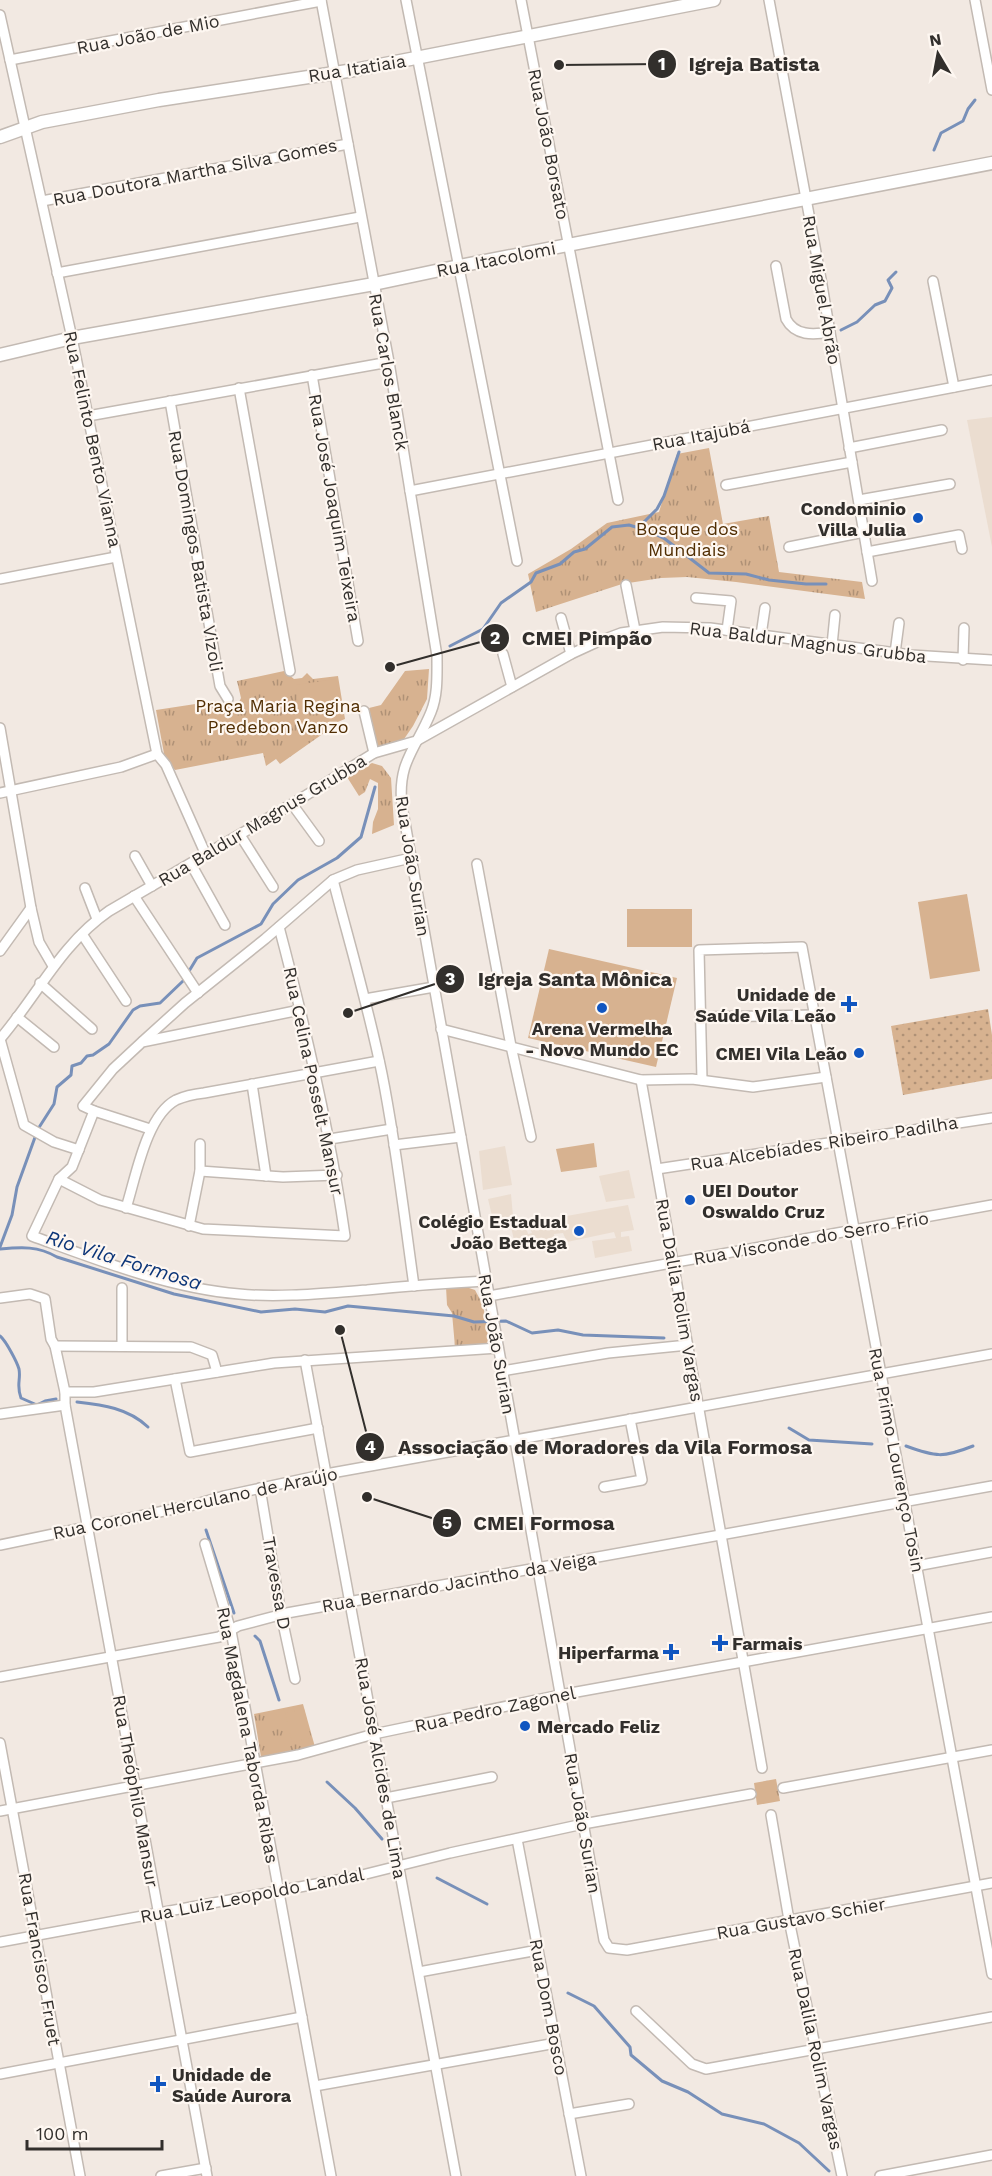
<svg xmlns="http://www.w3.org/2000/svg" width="992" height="2176" font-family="'Work Sans',sans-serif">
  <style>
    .built { fill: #ebddd0 }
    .grass { fill: url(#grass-tufts) }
    .garden { fill: url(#garden-dots) }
    .pitch { fill: #d7b290 }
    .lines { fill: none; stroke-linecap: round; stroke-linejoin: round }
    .stream { stroke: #7890b9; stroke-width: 3 }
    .minor-casing { stroke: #c3bab3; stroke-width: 12 }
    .major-casing { stroke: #c3bab3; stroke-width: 15 }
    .minor { stroke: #fff; stroke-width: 9 }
    .major { stroke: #fff; stroke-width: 12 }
    .poi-dot { fill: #1156c0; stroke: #fef7f1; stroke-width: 2 }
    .labels { text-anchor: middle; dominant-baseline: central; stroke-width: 4.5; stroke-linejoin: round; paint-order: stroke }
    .street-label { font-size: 18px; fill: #322f2c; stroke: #fef7f1 }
    .poi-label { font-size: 18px; font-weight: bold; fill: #322f2c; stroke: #fef7f1; text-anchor: end }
    .park-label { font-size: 18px; fill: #512e03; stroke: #fef7f1 }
    .water-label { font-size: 20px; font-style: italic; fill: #0d3679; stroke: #fef7f1 }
    .leader { fill: none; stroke: #322f2c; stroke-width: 2 }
    .callout-dot { fill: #322f2c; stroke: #fef7f1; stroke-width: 2 }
    .mark-label { font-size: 18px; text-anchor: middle; font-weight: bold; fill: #fff }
    .callout-label { font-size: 20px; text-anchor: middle; font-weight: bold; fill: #322f2c; stroke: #fef7f1; stroke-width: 4.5; stroke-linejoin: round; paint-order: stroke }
  </style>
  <defs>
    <pattern id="grass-tufts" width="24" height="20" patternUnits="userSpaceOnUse" patternTransform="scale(1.5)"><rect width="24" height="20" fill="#d7b290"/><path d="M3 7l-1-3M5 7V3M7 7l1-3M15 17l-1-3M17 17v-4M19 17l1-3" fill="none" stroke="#af9176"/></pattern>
    <pattern id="garden-dots" width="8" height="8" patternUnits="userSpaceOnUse" patternTransform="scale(1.5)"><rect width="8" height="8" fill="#d7b290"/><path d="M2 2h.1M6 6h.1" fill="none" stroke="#af9176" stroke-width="1.8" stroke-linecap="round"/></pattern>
  </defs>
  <rect width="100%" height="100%" fill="#f2e9e2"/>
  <g class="built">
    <polygon points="992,417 992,547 967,420"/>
    <polygon points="505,1146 512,1185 483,1190 479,1151"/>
    <polygon points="629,1170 635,1198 606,1202 599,1176"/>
    <polygon points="511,1194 513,1216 493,1220 488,1199"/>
    <polygon points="628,1205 634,1230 621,1232 621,1237 629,1236 632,1251 595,1258 592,1241 616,1238 614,1232 567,1242 563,1233 554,1234 555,1244 534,1248 531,1239 528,1239 529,1247 516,1249 511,1227 525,1223 528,1234 532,1233 528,1223 549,1218 553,1230 564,1227 561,1217"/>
  </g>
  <g class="grass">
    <polygon points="709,448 723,524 769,516 779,572 862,582 865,599 736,582 687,577 661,578 622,584 536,612 528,574 571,549 607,523 659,512 677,454"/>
    <polygon points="429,669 427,699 413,726 402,742 378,749 369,708 381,705 405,671"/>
    <path d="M 284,671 L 294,679 L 302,678 L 307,673 L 313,679 L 338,676 L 345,719 L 323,728 L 324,733 L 280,764 L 276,759 L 266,766 L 263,753 L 175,770 L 165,759 L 156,710 L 215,701 C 223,706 228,707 238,704 L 241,698 L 237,681 Z"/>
    <polygon points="372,763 382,766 391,778 394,825 372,834 373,822 378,809 378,783 370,779 365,792 359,796 347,777"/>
    <polygon points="463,1286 475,1290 483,1305 489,1340 485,1345 455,1347 452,1313 447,1305 446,1287"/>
    <polygon points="303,1704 315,1747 261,1757 254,1714"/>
    <polygon points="776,1779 780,1801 757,1805 754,1783"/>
  </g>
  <polygon class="garden" points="988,1009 992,1035 992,1079 903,1095 891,1026"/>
  <g class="pitch">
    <polygon points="335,679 339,702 299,708 296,685"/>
    <polygon points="967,894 980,971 930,979 918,902"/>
    <rect x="627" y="909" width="65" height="38"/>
    <polygon points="549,949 677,978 656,1067 528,1038"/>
    <polygon points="594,1143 597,1167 561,1172 556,1149"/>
    <polygon points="304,1709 311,1738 292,1742 285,1713"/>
  </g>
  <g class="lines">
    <g class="stream">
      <polyline points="934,150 941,133 963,121 968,109 975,100"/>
      <polyline points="841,330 857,322 875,305 885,301 892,288 888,280 896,272"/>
      <polyline points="639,527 657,509 664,496 679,452"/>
      <polyline points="450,646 483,629 501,603 531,582 536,573 560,564 574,552 585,549 612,527 629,525 649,531 665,539 709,573 746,574 769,580 806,584 826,584"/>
      <polyline points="0,1247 12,1215 17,1187 38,1129 54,1104 57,1087 71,1075 72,1066 81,1063 87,1056 93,1055 109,1044 133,1010 140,1006 160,1003 183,981 197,958 261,924 273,904 298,880 337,858 361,837 375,787"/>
      <path d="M 0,1249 C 22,1247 38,1246 57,1257 L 174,1294 L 261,1312 L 295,1309 L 325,1312 L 348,1306 L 454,1316 L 474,1322 L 506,1321 L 532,1333 L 558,1330 L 583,1335 L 664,1338"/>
      <path d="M 0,1336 C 6,1341 17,1362 19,1369 C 21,1380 16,1385 21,1398 L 37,1405 L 45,1401 L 56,1399"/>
      <path d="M 77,1402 C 103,1405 128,1408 148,1427"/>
      <polyline points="789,1428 809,1440 872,1444"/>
      <path d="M 906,1446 C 936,1457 943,1458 973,1446"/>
      <polyline points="206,1530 234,1613"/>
      <polyline points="255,1636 260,1641 279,1700"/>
      <polyline points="327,1782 355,1808 382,1839"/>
      <polyline points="437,1878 487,1904"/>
      <polyline points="568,1993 594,2006 630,2047 631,2055 662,2081 688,2092 722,2114 764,2124 799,2143 829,2171"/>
    </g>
    <defs>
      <g id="minor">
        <path d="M 321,0 L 389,362 L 437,656 C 437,675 438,695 431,712 C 416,749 397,762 402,806 L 604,1940 L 609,1948 L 627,1950 L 992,1883"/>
        <polyline points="406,0 517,561"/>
        <polyline points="521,0 618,500"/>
        <polyline points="769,0 821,279 872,581"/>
        <polyline points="975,0 992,90"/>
        <polyline points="0,15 72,338 157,754 166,765 206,855"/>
        <polyline points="10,60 321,1"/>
        <polyline points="42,201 348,144"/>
        <path d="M 776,266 L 786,319 C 795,336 813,335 830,332"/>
        <polyline points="57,273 360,217"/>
        <polyline points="933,281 954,387"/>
        <polyline points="312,375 358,641"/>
        <polyline points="239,388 290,671"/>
        <polyline points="170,401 220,686 228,699"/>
        <polyline points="88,416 389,362"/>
        <polyline points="849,448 942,430"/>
        <polyline points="726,485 852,462"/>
        <polyline points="410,491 992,380"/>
        <polyline points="859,500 950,484"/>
        <polyline points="789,547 864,532"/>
        <polyline points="867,552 959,535 962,549"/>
        <polyline points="0,579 116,557"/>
        <polyline points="626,585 635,630"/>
        <polyline points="696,598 731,601 727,630"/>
        <polyline points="561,618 571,654"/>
        <polyline points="761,635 765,608"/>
        <polyline points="832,645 835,615"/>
        <polyline points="895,653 899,623"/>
        <polyline points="503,654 512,687"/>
        <polyline points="963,660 964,628"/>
        <polyline points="364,711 374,753"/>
        <polyline points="0,728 31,908 39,942 53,966"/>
        <polyline points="0,793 121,767 157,754"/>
        <polyline points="292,804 319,841"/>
        <polyline points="240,835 273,887"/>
        <polyline points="135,856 152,886"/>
        <polyline points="191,864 225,925"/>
        <polyline points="477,864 511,1046 531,1137"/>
        <path d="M 333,880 C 350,945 369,1009 382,1074 C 396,1144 404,1215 414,1286"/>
        <polyline points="85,888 97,919"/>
        <polyline points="134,896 198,993"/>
        <polyline points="82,934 126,1001"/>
        <polyline points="0,951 31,908"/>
        <polyline points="40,983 92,1029"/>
        <polyline points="365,999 434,987"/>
        <path d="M 300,1010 L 142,1042 L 113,1069 L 83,1106 L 94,1111 L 72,1167 L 59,1179 L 32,1236 C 98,1260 168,1288 239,1294 C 281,1298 325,1293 367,1290 C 407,1286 446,1283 486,1281"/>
        <polyline points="17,1017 54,1047"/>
        <polyline points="701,1017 814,1015"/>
        <polyline points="441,1029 641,1080 692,1079 753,1087 826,1077"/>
        <path d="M 0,1039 C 37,996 61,944 109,911 L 292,804 L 374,753 L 416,741 L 571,654 L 597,642 L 621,633 L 663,627 L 710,628 L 911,655 L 992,660"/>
        <polyline points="0,1039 24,1125 54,1142 79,1150"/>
        <polyline points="143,1041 185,1003 265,939 333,880 357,870 411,858"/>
        <polyline points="641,1080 762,1768"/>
        <polyline points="702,1080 699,950 802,947 992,1974"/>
        <polyline points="252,1084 266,1176"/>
        <polyline points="94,1111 150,1129"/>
        <polyline points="330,1139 392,1129"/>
        <polyline points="394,1145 461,1137"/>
        <polyline points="657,1169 992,1118"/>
        <polyline points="200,1171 283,1177 337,1175"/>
        <path d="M 59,1179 L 100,1200 L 203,1229 L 345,1236 C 330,1131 306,1029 279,927"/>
        <path d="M 126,1208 C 136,1177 146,1116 176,1100 C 185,1096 195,1094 204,1093 L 379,1061"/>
        <polyline points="189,1226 200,1171 200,1144"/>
        <polyline points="122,1288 122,1346"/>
        <polyline points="489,1296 992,1205"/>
        <polyline points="0,1298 30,1294 45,1299 51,1339 55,1346 65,1392 65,1405 207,2176"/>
        <polyline points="55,1346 191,1347 212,1355 217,1372"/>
        <polyline points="305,1360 456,2176"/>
        <polyline points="502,1371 608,1353 688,1345"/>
        <polyline points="175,1379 190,1452 318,1428"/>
        <polyline points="65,1392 94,1392 274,1363 498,1348"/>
        <polyline points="0,1414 65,1405"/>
        <polyline points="604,1487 642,1480 630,1419"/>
        <polyline points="260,1488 281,1614 295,1679"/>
        <polyline points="205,1544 231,1631 331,2176"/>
        <polyline points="0,1545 193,1505 224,1496 326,1474 992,1354"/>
        <polyline points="916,1566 992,1552"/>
        <polyline points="0,1677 219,1637 238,1626 287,1613 992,1486"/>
        <polyline points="0,1743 80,2176"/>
        <polyline points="783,1788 992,1750"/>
        <polyline points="386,1798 492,1777"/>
        <polyline points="0,1811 298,1755 374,1734 560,1695 992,1617"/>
        <polyline points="771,1815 789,1920 842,2176"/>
        <polyline points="517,1839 581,2176"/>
        <polyline points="0,1942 354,1877 450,1853 583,1824 751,1794"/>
        <polyline points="419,1972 538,1950"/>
        <polyline points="636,2011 692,2064 706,2069 992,2017"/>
        <polyline points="0,2074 302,2017"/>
        <polyline points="315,2086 556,2043"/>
        <polyline points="569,2114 629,2104"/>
        <polyline points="161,2176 206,2168"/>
        <polyline points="880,2176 992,2155"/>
      </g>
      <g id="major">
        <polyline points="0,137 42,122 159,100 354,70 714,0"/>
        <polyline points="0,355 72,338 374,284 459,266 992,163"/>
      </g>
    </defs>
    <use href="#minor" class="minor-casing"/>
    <use href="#major" class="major-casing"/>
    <use href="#minor" class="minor"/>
    <use href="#major" class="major"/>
  </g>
  <g class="poi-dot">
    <circle cx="918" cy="518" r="6"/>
    <path d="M846 995h6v6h6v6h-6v6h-6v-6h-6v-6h6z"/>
    <circle cx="602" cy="1008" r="6"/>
    <circle cx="859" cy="1053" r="6"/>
    <circle cx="690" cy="1200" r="6"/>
    <circle cx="579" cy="1231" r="6"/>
    <path d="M717 1634h6v6h6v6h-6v6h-6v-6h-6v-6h6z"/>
    <path d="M668 1643h6v6h6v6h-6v6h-6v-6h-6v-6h6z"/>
    <circle cx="525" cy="1726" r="6"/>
    <path d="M155 2075h6v6h6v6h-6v6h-6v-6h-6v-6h6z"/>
  </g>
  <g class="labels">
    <g class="street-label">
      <text transform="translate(148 34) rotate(-11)">Rua João de Mio</text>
      <text transform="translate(357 68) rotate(-9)">Rua Itatiaia</text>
      <text transform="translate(549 144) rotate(79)">Rua João Borsato</text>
      <text transform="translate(195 172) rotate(-11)">Rua Doutora Martha Silva Gomes</text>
      <text transform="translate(496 259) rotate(-11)">Rua Itacolomi</text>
      <text transform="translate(822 290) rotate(80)">Rua Miguel Abrão</text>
      <text transform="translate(389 372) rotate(80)">Rua Carlos Blanck</text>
      <text transform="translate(701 435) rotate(-11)">Rua Itajubá</text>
      <text transform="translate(93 439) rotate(78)">Rua Felinto Bento Vianna</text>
      <text transform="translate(335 508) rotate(80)">Rua José Joaquim Teixeira</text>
      <text transform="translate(196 551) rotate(80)">Rua Domingos Batista Vizoli</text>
      <text transform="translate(808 642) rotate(7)">Rua Baldur Magnus Grubba</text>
      <text transform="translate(262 820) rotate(-31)">Rua Baldur Magnus Grubba</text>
      <text transform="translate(413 866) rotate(81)">Rua João Surian</text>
      <text transform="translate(314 1081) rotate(78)">Rua Celina Posselt Mansur</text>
      <text transform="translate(824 1143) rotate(-9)">Rua Alcebíades Ribeiro Padilha</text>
      <text transform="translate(811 1238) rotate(-10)">Rua Visconde do Serro Frio</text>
      <text transform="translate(680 1300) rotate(80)">Rua Dalila Rolim Vargas</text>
      <text transform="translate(497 1344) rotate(80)">Rua João Surian</text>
      <text transform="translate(897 1460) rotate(79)">Rua Primo Lourenço Tosin</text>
      <text transform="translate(195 1503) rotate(-12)">Rua Coronel Herculano de Araújo</text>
      <text transform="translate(459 1582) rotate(-10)">Rua Bernardo Jacintho da Veiga</text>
      <text transform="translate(277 1583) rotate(80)">Travessa D</text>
      <text transform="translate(495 1709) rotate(-12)">Rua Pedro Zagonel</text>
      <text transform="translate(248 1735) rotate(79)">Rua Magdalena Taborda Ribas</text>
      <text transform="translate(381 1768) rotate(80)">Rua José Alcides de Lima</text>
      <text transform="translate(136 1791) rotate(80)">Rua Theóphilo Mansur</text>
      <text transform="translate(583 1823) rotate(80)">Rua João Surian</text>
      <text transform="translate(252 1895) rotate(-11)">Rua Luiz Leopoldo Landal</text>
      <text transform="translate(801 1918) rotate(-10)">Rua Gustavo Schier</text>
      <text transform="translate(40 1959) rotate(80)">Rua Francisco Fruet</text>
      <text transform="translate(549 2007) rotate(79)">Rua Dom Bosco</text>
      <text transform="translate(816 2049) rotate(78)">Rua Dalila Rolim Vargas</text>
    </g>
    <g class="poi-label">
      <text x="906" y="508">Condominio<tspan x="906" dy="21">Villa Julia</tspan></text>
      <text x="836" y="994">Unidade de<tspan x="836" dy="21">Saúde Vila Leão</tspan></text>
      <text x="602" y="1028" text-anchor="middle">Arena Vermelha<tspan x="602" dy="21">- Novo Mundo EC</tspan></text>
      <text x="847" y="1053">CMEI Vila Leão</text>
      <text x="702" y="1190" text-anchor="start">UEI Doutor<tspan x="702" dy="21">Oswaldo Cruz</tspan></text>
      <text x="567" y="1221">Colégio Estadual<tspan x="567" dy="21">João Bettega</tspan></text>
      <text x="732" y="1643" text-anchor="start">Farmais</text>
      <text x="659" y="1652">Hiperfarma</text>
      <text x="537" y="1726" text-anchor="start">Mercado Feliz</text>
      <text x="172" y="2074" text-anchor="start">Unidade de<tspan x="172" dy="21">Saúde Aurora</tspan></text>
    </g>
    <g class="park-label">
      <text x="687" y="528">Bosque dos<tspan x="687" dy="21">Mundiais</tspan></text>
      <text x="278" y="705">Praça Maria Regina<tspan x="278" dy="21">Predebon Vanzo</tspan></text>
    </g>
    <g class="water-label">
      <text transform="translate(124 1260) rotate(17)">Rio Vila Formosa</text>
    </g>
  </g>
  <path class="leader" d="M559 65L662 64M390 667L495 638M348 1013L450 979M340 1330L370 1447M367 1497L447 1523"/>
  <g class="callout-dot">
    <circle cx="559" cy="65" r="6"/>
    <circle cx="390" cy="667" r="6"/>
    <circle cx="348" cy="1013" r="6"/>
    <circle cx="340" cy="1330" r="6"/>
    <circle cx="367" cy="1497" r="6"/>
    <circle cx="662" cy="64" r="15"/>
    <circle cx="495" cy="638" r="15"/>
    <circle cx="450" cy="979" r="15"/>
    <circle cx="370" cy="1447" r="15"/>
    <circle cx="447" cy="1523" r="15"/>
  </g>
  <g class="mark-label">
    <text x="662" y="70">1</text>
    <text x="495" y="644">2</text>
    <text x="450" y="985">3</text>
    <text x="370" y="1453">4</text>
    <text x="447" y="1529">5</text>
  </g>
  <g class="callout-label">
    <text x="754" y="71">Igreja Batista</text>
    <text x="587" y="645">CMEI Pimpão</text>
    <text x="575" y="986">Igreja Santa Mônica</text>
    <text x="605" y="1454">Associação de Moradores da Vila Formosa</text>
    <text x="544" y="1530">CMEI Formosa</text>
  </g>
  <g transform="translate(938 54) rotate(350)" stroke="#fef7f1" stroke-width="4.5" paint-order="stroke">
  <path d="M0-4.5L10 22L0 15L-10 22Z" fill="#322f2c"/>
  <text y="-9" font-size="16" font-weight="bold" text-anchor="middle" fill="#322f2c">N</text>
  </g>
  <path d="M27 2140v9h135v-9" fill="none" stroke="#322f2c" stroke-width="3"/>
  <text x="36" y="2140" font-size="18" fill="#322f2c" stroke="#fef7f1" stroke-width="4.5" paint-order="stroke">100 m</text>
</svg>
